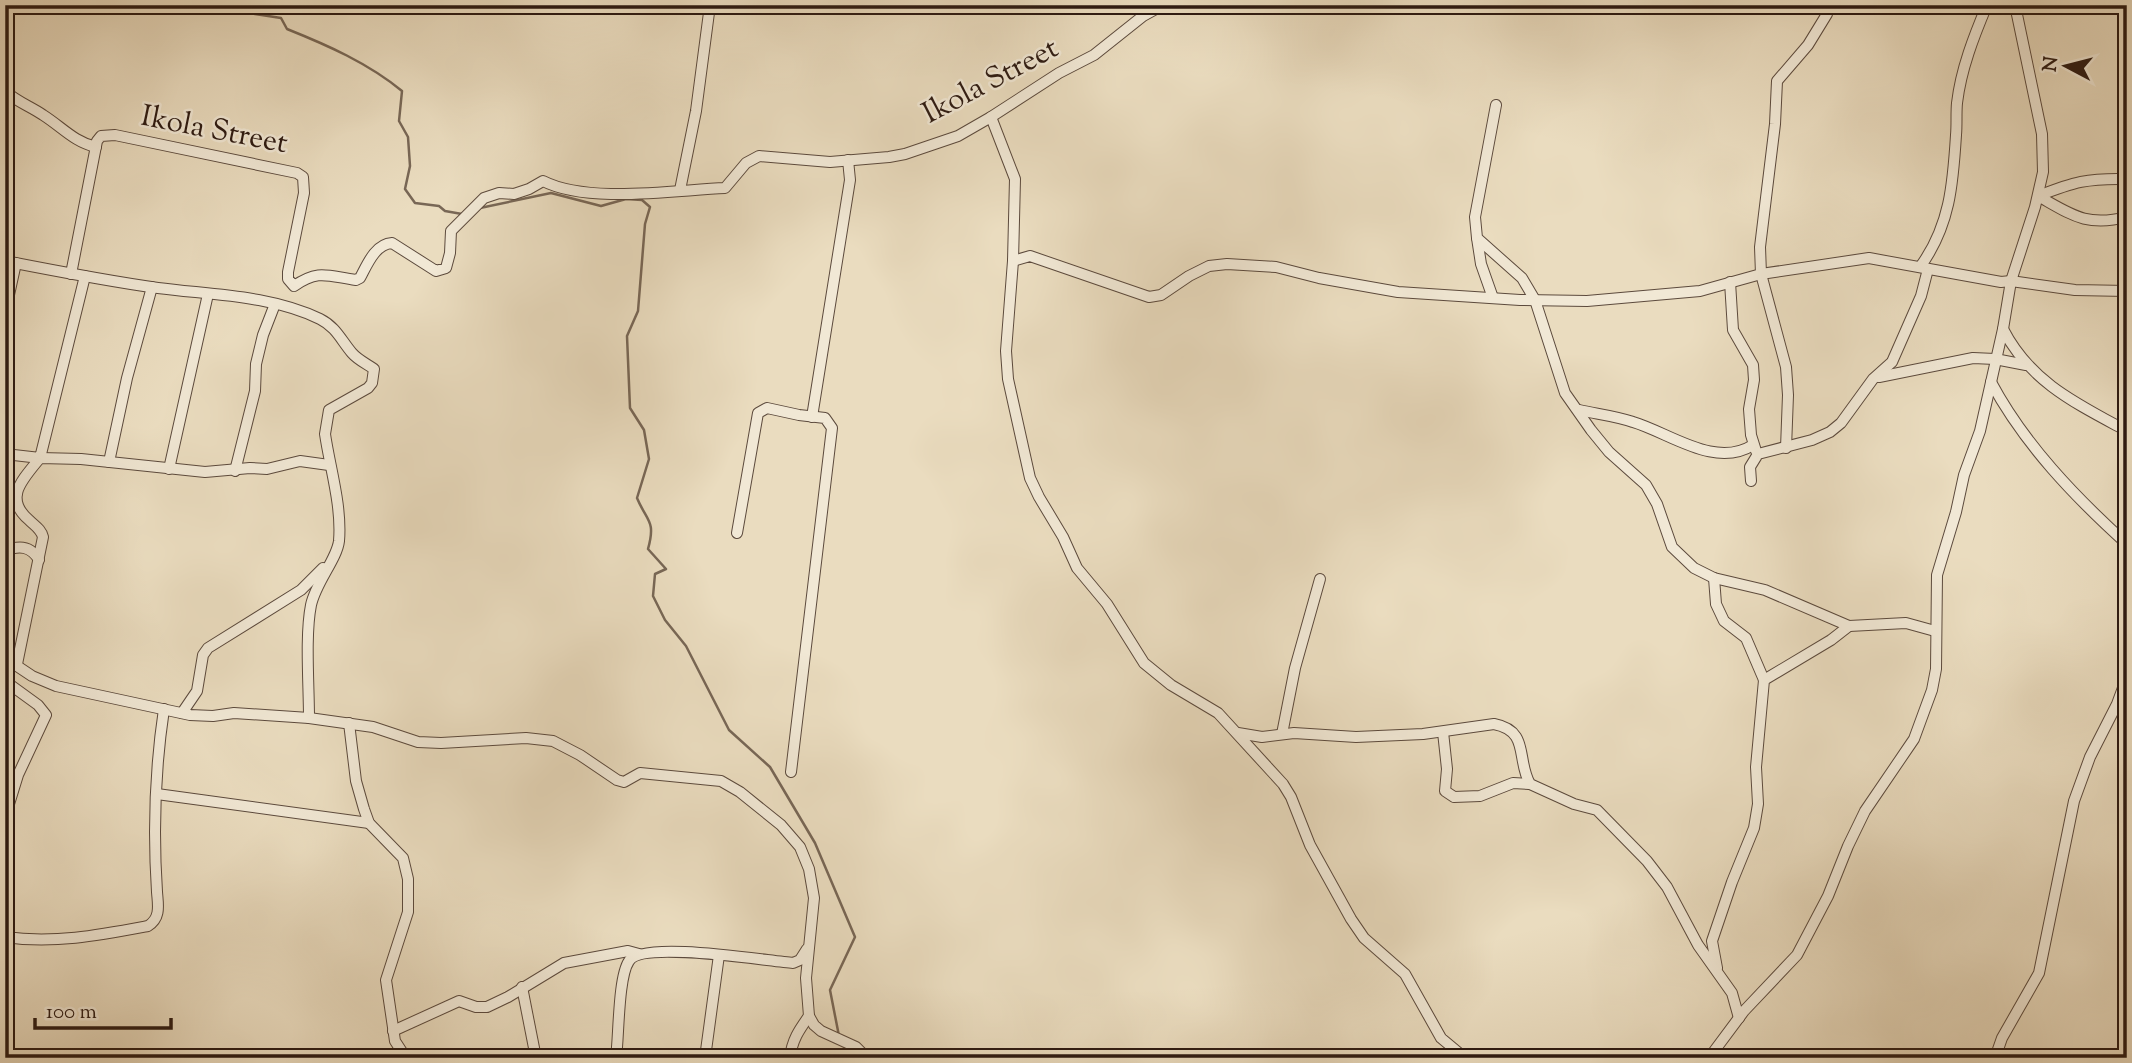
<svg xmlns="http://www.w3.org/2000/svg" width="2132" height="1063" font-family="'Sorts Mill Goudy',serif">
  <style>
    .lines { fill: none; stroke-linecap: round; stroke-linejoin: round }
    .stream { stroke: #786756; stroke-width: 2.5 }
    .street-casing { stroke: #5c4a3d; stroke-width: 12 }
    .street { stroke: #f1e8d5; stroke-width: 10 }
    .labels { text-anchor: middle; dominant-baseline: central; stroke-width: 5; stroke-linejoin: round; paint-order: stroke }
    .street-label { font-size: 30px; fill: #2d1a12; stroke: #f1e8d5 }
  </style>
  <rect width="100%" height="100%" fill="#eadcbf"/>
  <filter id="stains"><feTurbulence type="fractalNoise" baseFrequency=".00286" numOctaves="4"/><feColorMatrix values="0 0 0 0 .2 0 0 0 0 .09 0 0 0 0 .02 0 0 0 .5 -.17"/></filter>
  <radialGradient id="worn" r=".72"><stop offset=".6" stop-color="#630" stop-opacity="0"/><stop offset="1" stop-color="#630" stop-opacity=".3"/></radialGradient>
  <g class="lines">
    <g class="stream">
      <path d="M 230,5 L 255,14 L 281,18 L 287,29 C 327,45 368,63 402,91 L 399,121 L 408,137 L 410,166 L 405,189 L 415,203 L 439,206 L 445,211 L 462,214"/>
      <path d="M 480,208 L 551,193 L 601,206 L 626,199 L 642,200 L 650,207 L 645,224 L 638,311 L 627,336 L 630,408 L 644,430 L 649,459 L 637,498 C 647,522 656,520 648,549 L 666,569 L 655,574 L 653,596 L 665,620 L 686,646 L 729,730 L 770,767 L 815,843 L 855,937 L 830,990 L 839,1036"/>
    </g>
    <defs>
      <g id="street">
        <path d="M 5,91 C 17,102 30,106 43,115 C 62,127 74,142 96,147"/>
        <polyline points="1496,105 1475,217 1477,238 1522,278 1535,300 1565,393 1591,430 1609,452 1646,485 1657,504 1672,547 1694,568 1714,578 1765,590 1849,626 1906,623 1935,631"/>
        <polyline points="991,117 1015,179 1013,261 1006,351 1008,379 1030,478 1039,497 1063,537 1077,568 1107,604 1144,663 1171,685 1218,713 1283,784 1291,797 1310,845 1351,919 1364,938 1405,974 1441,1038 1465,1058"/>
        <polyline points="680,190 696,111 710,5"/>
        <path d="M 2038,196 C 2072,215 2086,227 2127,217"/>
        <path d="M 2038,196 C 2074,182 2087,178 2127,179"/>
        <polyline points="1477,238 1481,264 1493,298"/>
        <path d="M 5,261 C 56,271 107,281 158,288 C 212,295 270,295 320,319 C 336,327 341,340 352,353 C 358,360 367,364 374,369 L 372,383 L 368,388 L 329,410 L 325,434 C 330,468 342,506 339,541 C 337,559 316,582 311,605 C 305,635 309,685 309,718"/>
        <polyline points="1013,261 1030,256 1149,297 1161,295 1189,276 1209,266 1227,264 1276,267 1319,278 1398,292 1520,300 1587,301 1700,291 1761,274 1869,258 2001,282 2011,281 2075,290 2127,291"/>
        <path d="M 1920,267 C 1950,226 1953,184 1956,135 C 1957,124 1956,113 1957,103 C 1961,69 1974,36 1987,5"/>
        <path d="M 71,274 L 97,141 L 101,136 L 115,135 L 297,173 L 303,177 L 304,193 L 288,272 L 288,279 L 294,286 C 319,269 327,276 356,280 L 360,278 C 367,265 375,244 392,243 L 436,271 L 446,268 L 450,253 L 451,231 L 484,198 L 499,193 L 514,194 L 529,189 L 543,181 C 588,204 675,190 725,188 L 746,163 L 759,156 L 830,162 L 889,157 L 905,154 L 958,136 L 991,117 L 1059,73 L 1094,55 L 1143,16 L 1163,5"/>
        <polyline points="1730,282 1733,330 1753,365 1754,380 1749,409 1751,435 1756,451"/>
        <polyline points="5,313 16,263"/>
        <path d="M 2003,329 C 2030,382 2077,404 2127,431"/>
        <polyline points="1879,377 1973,358 1995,359 2026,365"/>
        <path d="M 1991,382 C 2024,444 2075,497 2127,544"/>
        <path d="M 1579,410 C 1597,414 1616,416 1633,422 C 1670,433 1715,469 1753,445"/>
        <polyline points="812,417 850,180 848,160"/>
        <polyline points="1786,448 1788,395 1786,367 1761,274 1760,247 1775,124 1777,81 1808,45 1827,14 1828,5"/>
        <polyline points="5,454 40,458 85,276"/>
        <polyline points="109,462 127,378 152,287"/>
        <polyline points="169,469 208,294"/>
        <polyline points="235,471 255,391 256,364 263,335 275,304"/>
        <polyline points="1751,481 1750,467 1758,454 1812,440 1830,432 1841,423 1873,379 1892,362 1921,296 1928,269"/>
        <polyline points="5,492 17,493"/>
        <polyline points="737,533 758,413 767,408 799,415 825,418 832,428 791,772"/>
        <path d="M 5,551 C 19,545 31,546 39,560"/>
        <polyline points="1714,578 1716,604 1724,621 1746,638 1764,680"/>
        <polyline points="5,658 32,676 56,686 190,715 213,716 234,713 309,718 373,727 418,742 441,743 526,738 553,741 580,755 617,780 624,782 640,773 721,781 740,792 781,825 800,847 809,869 814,898 806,978 809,1016 814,1025 821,1031 856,1047 867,1058"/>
        <path d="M 17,664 L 43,537 C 41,529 35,526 29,520 C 3,498 23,479 40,458 L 81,459 L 205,472 L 250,468 L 267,469 L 300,461 L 329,465"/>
        <polyline points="5,681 38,705 46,715 18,775 5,817"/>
        <polyline points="182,713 197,691 203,655 208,648 301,590 323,568"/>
        <polyline points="349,723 356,781 364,809 369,823 403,858 408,879 408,912 386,980 395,1041 406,1058"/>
        <polyline points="1443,732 1447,769 1445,791 1454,797 1480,796 1513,783 1530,784"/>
        <path d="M 1238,733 L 1262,737 L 1294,733 L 1356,737 L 1423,734 L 1494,724 C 1530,731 1516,759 1530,784 L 1574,804 L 1597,810 L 1647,861 L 1667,887 L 1698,945 L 1732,993 L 1739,1018"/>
        <polyline points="1282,734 1295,668 1320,579"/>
        <polyline points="157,794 369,823"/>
        <path d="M 5,937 C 54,944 100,935 148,926 C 161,918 158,905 157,892 C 153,831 155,769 164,709"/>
        <polyline points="1717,968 1712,941 1732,882 1754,828 1758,804 1756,767 1764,680 1831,640 1849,626"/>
        <polyline points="522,987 536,1058"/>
        <polyline points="393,1031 459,1001 476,1007 487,1007 508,997 564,963 628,951 639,954"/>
        <path d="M 616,1058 C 619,1036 618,977 629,961 C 642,940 766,961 793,963 L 800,960 L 807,949"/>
        <polyline points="705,1058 719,955"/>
        <path d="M 790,1058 C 792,1040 799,1030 809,1016"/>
        <polyline points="1709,1058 1744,1011 1797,955 1828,896 1848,846 1865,811 1914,739 1932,690 1936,669 1937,575 1956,512 1964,475 1980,431 2003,329 2011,281 2035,207 2043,172 2042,134 2015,5"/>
        <polyline points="1995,1058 2002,1038 2039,973 2074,801 2090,757 2117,704 2127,677"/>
      </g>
    </defs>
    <use href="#street" class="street-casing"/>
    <use href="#street" class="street"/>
  </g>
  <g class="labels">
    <g class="street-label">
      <text transform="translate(991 82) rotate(-28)">Ikola Street</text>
      <text transform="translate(214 131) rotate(11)">Ikola Street</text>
    </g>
  </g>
  <rect width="2132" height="1063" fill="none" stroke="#eadcbf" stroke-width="28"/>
  <rect x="7" y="7" width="2118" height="1049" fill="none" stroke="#2d1a12" stroke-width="3.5"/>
  <rect x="14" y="14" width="2104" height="1035" fill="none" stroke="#2d1a12" stroke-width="2"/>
  <g transform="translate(2066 66) rotate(277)" stroke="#f1e8d5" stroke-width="5" paint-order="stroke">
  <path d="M0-5L12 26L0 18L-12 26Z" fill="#2d1a12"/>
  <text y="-10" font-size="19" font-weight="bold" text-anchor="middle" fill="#2d1a12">N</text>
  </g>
  <path d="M35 1018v10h136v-10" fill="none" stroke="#2d1a12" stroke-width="3.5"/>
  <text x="46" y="1018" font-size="21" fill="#2d1a12" stroke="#f1e8d5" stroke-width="5" paint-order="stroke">100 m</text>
  <rect width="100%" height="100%" filter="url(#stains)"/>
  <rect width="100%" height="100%" fill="url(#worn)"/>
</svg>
